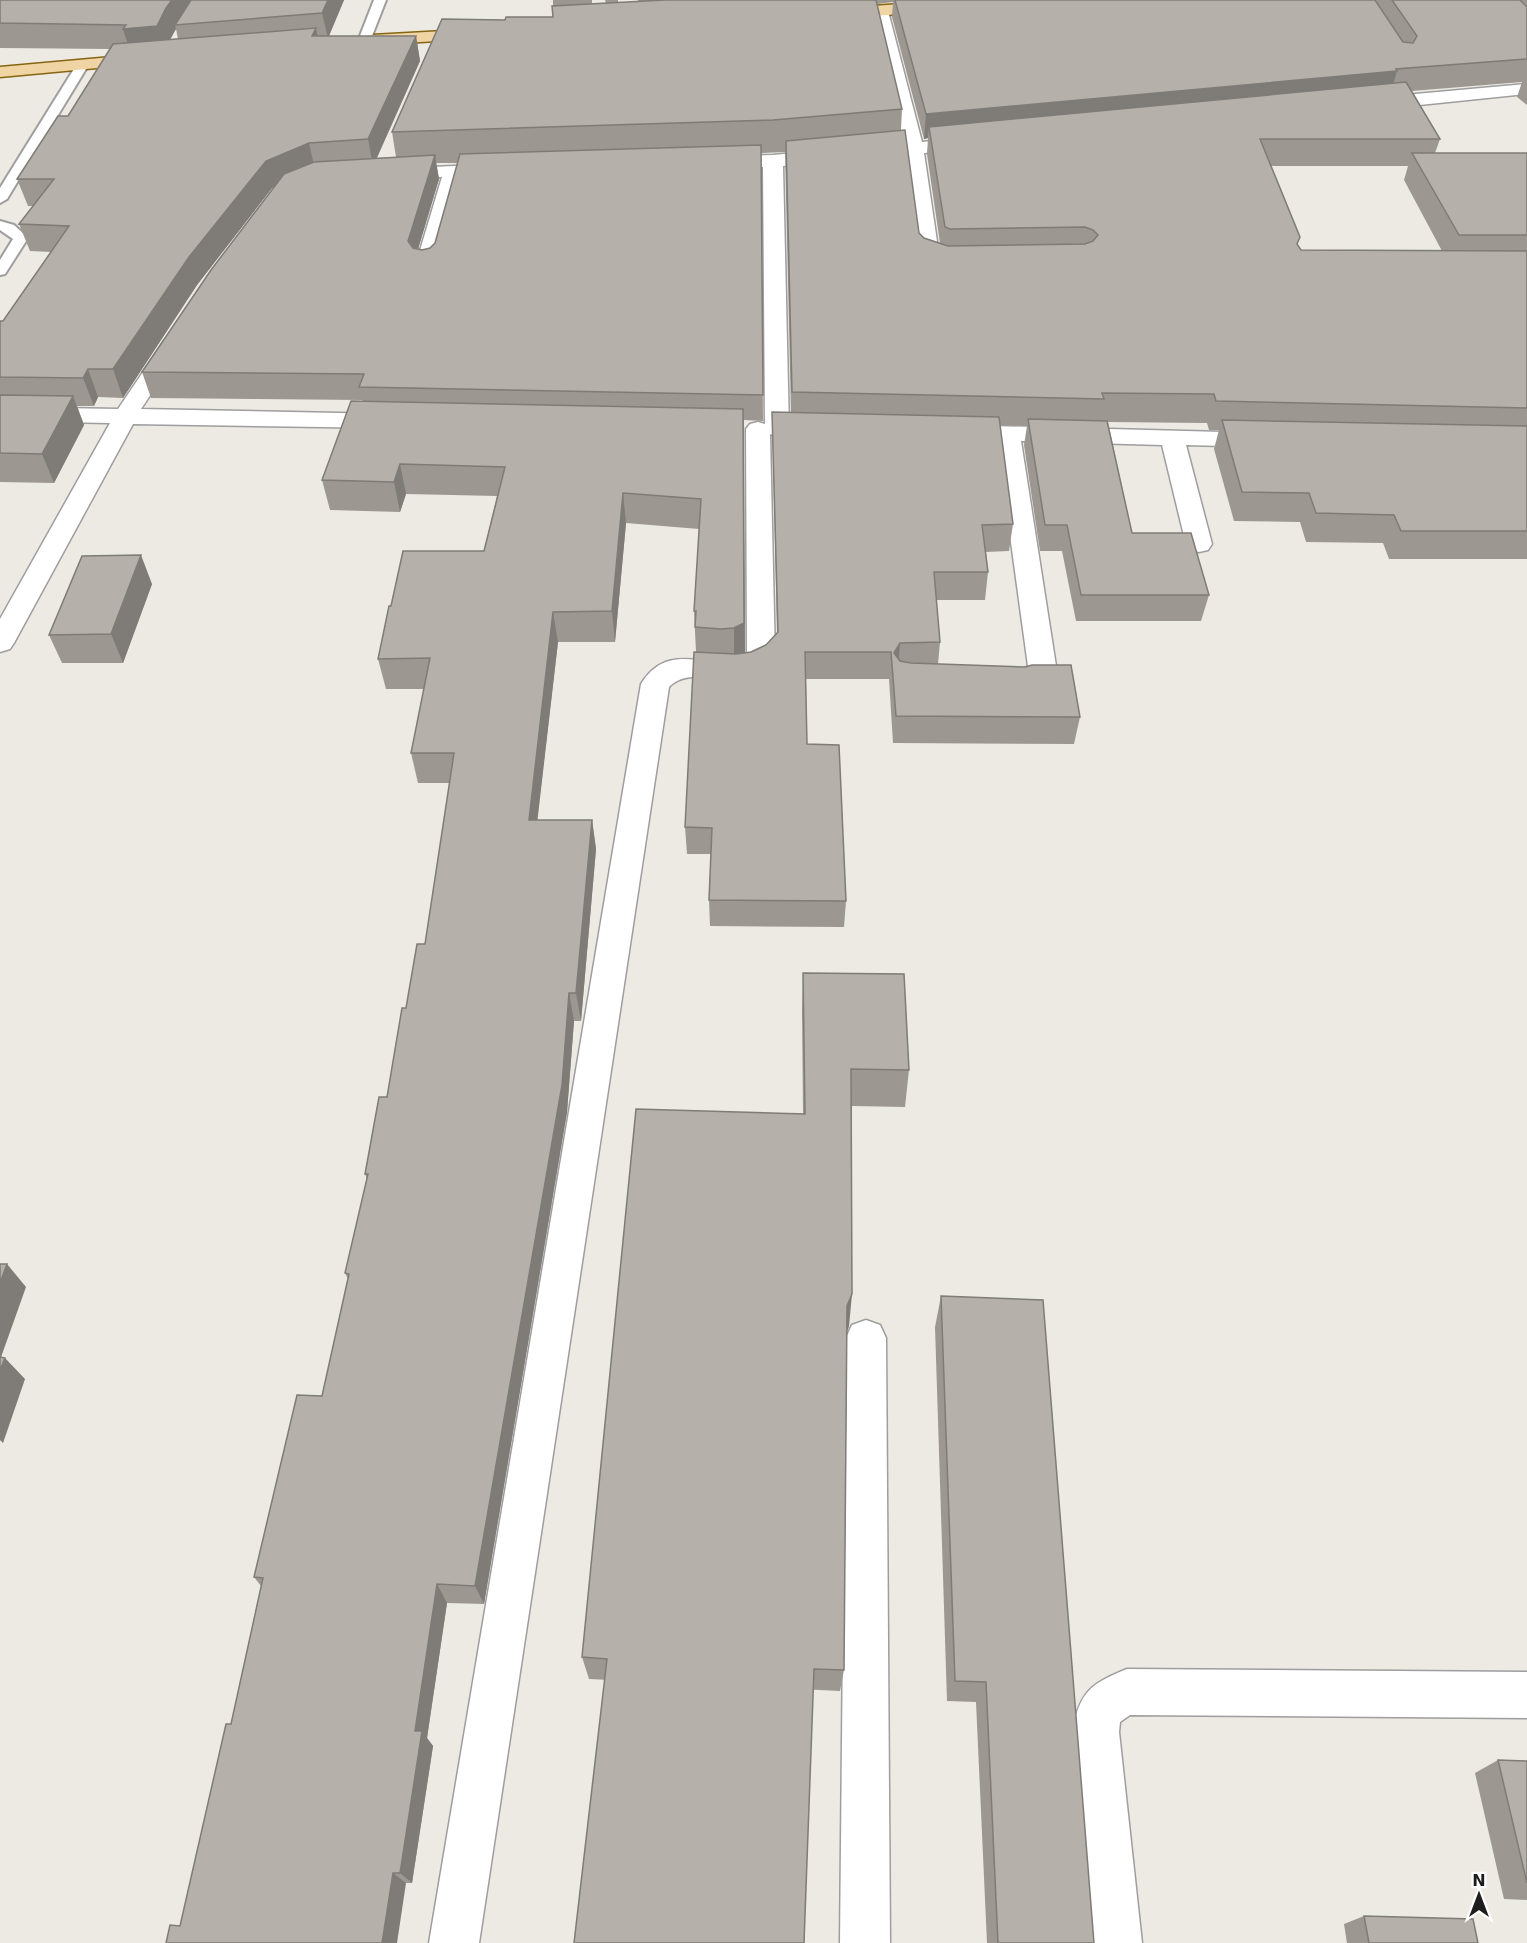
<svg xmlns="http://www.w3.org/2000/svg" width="1527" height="1943" font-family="'DejaVu Sans',sans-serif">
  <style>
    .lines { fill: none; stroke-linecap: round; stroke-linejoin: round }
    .lane-casing { stroke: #9e9e9e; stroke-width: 4 }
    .street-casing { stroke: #9e9e9e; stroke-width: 3 }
    .primary-casing { stroke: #866510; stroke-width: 3 }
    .lane { fill: #fff; fill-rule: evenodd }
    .street { fill: #fff; fill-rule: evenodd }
    .primary { fill: #f1d4a4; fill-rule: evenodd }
    .wall { fill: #9d9792; fill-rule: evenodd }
    .shaded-wall { fill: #7f7b77 }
    .building { fill: #b6b0aa; stroke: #7f7b77; stroke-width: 1.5 }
  </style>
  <rect width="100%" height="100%" fill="#edeae4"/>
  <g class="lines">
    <defs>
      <g id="lane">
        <polygon points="374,0 386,0 370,41 368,44 360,44 358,41"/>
        <polygon points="83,60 89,64 7,199 0,203 0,188 77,64"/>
        <polygon points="0,221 14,225 28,238 5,274 0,275 0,260 13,239 0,230"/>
      </g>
      <g id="street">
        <path d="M 880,6 L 888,11 L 922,142 L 970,137 L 977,139 L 980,143 L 977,147 L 970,149 L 924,153 L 939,255 L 942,258 L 959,260 L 963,264 L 959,268 C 943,273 929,272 918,257 L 905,155 L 783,166 L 789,429 L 785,434 L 777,436 L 770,434 L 775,659 C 749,700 694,660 669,687 L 479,1943 L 429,1943 L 641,684 C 671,635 717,677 747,655 L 746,429 L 750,424 L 758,422 L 765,424 L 763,167 L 717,168 L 710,166 L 707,162 L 710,158 L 717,156 L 773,155 L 903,143 L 872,11 Z"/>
        <polygon points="1527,84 1527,94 1371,110 1364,108 1362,104 1364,100 1371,98"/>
        <polygon points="500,164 507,166 510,170 507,174 462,177 437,267 433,271 426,273 419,271 415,267 442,177 393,179 386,177 383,173 386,169"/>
        <polygon points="172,339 180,341 183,346 141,409 388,414 396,416 400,421 396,426 388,428 133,424 14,643 10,649 0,652 0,619 110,423 0,421 0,407 118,409 164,341"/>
        <path d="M 956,425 L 1261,433 L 1270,435 L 1273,440 L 1270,445 L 1261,447 L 1186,445 L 1212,544 L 1208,550 L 1199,552 L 1190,550 L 1186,544 L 1162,445 L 1021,441 L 1056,666 C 1045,690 1022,695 998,689 L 994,682 L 998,675 L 1021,672 L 1028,666 L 997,440 L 948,437 L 944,432 L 948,427 Z"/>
        <polygon points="866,1320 880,1325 886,1338 890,1943 840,1943 846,1338 852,1325"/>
        <path d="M 1127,1669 L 1527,1672 L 1527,1718 L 1130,1715 L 1120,1722 L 1119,1732 L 1142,1943 L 1092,1943 L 1074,1723 C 1082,1688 1096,1682 1127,1669 Z"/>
      </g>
      <g id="primary">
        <polygon points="952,0 1026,0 1018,5 834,19 828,18 826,14 828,10 834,9"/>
        <polygon points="480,29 486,30 489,34 486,38 372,45 366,44 363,40 366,36 372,35"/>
        <polygon points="145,54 151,55 154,59 151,63 0,77 0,67"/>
      </g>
    </defs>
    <use href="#lane" class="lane-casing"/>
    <use href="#street" class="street-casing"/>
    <use href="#primary" class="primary-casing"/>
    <use href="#lane" class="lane"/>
    <use href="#street" class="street"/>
    <use href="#primary" class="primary"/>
  </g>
  <g class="wall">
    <path d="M 0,0 L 344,0 L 329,36 L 416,36 L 420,61 L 377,158 L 396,157 L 392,132 L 505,20 L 553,17 L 553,0 L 592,0 L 592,4 L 606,3 L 605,0 L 618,0 L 618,3 L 638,2 L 638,0 L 1527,0 L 1527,105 L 1517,97 L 1522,82 L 1412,91 L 1440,139 L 1435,153 L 1527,153 L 1527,559 L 1389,559 L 1383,543 L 1306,542 L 1300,522 L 1234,521 L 1214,449 L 1219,430 L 1209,430 L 1207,423 L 1108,422 L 1132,533 L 1209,595 L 1201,621 L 1076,621 L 1062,551 L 1040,551 L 1024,445 L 1027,426 L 1000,425 L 1013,524 L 1009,551 L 986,552 L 988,572 L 985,600 L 936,600 L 940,642 L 938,664 L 1080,717 L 1074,744 L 893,743 L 889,679 L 806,679 L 807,744 L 846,901 L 844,927 L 710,926 L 709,900 L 711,854 L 687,854 L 685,827 L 696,652 L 694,611 L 699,529 L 626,523 L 615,642 L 558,642 L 537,820 L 592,820 L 596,849 L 581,1021 L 574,1021 L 567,1112 L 484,1604 L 447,1603 L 427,1738 L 433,1746 L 412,1883 L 406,1883 L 180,1926 L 231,1724 L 261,1586 L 254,1577 L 322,1396 L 348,1279 L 345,1273 L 367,1179 L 365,1174 L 387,1097 L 406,1008 L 425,944 L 450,783 L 418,783 L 411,753 L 424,689 L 386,689 L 378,659 L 391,606 L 484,551 L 497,496 L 406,494 L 400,512 L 330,510 L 322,480 L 363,401 L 362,400 L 151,398 L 142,372 L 274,187 L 272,188 L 197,285 L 123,398 L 98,397 L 94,406 L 77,406 L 84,425 L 54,483 L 0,482 L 0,321 L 3,321 L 51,252 L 30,251 L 19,224 L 33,206 L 28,206 L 17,179 L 68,116 L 110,49 L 0,48 ZM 893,2 L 892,17 L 924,139 L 928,138 L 927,154 L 940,243 L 924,238 L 919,233 L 901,130 L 902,109 L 877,4 ZM 176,29 L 178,39 L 170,39 L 173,33 ZM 785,152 L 791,413 L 772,412 L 777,633 L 766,645 L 751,652 L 745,653 L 744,420 L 763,421 L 761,153 ZM 436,163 L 458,163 L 435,243 L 430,248 L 422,250 L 418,249 L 439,179 ZM 1271,166 L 1408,166 L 1404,180 L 1442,251 L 1301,250 L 1298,246 Z"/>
    <polygon points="152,584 123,663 62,663 49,635"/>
    <polygon points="803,973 909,1070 905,1107 852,1106 849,1326 847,1332 844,1670 840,1691 589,1679 582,1657 803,1114 802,1011"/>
    <polygon points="941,1296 1094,1943 987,1943 976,1702 947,1701 935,1327"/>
    <polygon points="1498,1760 1527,1761 1527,1900 1504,1899 1475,1773"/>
    <polygon points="1364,1916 1478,1943 1347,1943 1344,1924"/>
  </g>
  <g class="shaded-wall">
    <polygon points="172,0 197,0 175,25 176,29 164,51 131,54 123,29 166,8"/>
    <polygon points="328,0 344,0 328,38 322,13"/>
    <polygon points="316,28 321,53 312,36"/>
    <polygon points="416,36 420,61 373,166 368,139"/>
    <polygon points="1397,71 1390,95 929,127 928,138 924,139 926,114"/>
    <polygon points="309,143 315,170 272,188 197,285 123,398 113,369 189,257 266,161"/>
    <polygon points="435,155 439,179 413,266 408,241"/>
    <polygon points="88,369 98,397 94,406 83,378"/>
    <polygon points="73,396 84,425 54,483 42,454"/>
    <polygon points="743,409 745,654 734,658 734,628"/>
    <polygon points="400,464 406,494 400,512 394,482"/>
    <polygon points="623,493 626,523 615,642 612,611"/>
    <polygon points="141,555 152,584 123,663 111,634"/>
    <polygon points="553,612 558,642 534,850 529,820"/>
    <polygon points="900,643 898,670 894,653"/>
    <polygon points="592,820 596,849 581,1021 576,993"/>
    <polygon points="569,993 574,1021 567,1112 484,1604 475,1586"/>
    <polygon points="7,1264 26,1287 0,1360 0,1283"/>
    <polygon points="852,1294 849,1326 844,1338 847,1306"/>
    <polygon points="5,1358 25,1379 3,1443 0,1440 0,1370"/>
    <polygon points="437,1584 447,1603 427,1738 433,1746 412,1883 400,1873 415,1731"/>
    <polygon points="393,1873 406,1883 397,1943 382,1943"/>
  </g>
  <g class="building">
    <polygon points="0,0 172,0 166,8 157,26 123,29 126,25 0,23"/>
    <polygon points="191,0 328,0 322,13 175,25"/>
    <polygon points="665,0 876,0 902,109 773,120 392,132 442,19 505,20 506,17 553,17 552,6"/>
    <polygon points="895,0 1375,0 1403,42 1413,43 1417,36 1392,0 1520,0 1527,7 1527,59 1396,69 1397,71 926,114"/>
    <polygon points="316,28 312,36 416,36 368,139 309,143 266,161 189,257 113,369 88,369 83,378 0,377 0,321 3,321 69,226 19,224 54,179 17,179 58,116 68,116 113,44"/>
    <polygon points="1406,82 1440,139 1260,139 1300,237 1297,244 1301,250 1527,251 1527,408 1216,401 1214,394 1102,393 1104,399 792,392 786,141 905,130 919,233 924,238 948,246 1085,244 1093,241 1098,235 1093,230 1085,227 950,229 945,227 929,127"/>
    <polygon points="761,145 763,395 359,387 364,374 142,372 211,270 284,174 314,162 435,155 408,241 413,248 422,250 430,248 435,243 460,154"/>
    <polygon points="1412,153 1527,153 1527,235 1459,235"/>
    <polygon points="0,395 73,396 42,454 0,453"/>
    <polygon points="351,401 743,409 744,623 734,628 721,629 695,627 696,611 694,611 701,499 623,493 612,611 553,612 529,820 592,820 576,993 569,993 562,1085 475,1586 437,1584 415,1731 422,1731 400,1873 393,1873 382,1943 166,1943 170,1925 180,1926 226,1724 231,1724 263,1578 254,1577 297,1395 322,1396 349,1274 345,1273 368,1174 365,1174 379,1097 387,1097 402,1008 406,1008 417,944 425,944 454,753 411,753 430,658 378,659 389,606 391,606 403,551 484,551 505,467 400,464 394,482 322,480"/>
    <polygon points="772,412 999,417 1013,524 982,525 988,572 934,572 940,642 900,643 894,653 900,661 911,663 1025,667 1032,665 1071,665 1080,717 896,716 891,652 805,652 807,744 839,745 846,901 709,900 712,828 685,827 694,652 736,654 751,652 766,645 778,632"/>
    <polygon points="1028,419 1107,421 1132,533 1191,533 1209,595 1081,595 1067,525 1045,525"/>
    <polygon points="1222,420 1527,426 1527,531 1401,531 1394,515 1316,513 1309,493 1242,492"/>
    <polygon points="141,555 111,634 49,635 82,556"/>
    <polygon points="803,973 904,974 909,1070 851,1069 852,1294 847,1306 844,1670 814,1669 804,1943 574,1943 607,1659 582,1657 636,1109 805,1114"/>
    <polygon points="0,1264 7,1264 0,1283"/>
    <polygon points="941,1296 1043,1300 1094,1943 998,1943 986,1682 955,1681"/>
    <polygon points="0,1357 5,1358 0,1370"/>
    <polygon points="1498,1760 1527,1761 1527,1883"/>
    <polygon points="1364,1916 1473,1919 1478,1943 1369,1943"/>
  </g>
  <g transform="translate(1479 1895)" stroke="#ffffff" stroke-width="4.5" paint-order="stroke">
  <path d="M0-4.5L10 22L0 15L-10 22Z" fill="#1d1d1d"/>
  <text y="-9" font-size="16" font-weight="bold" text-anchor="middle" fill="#1d1d1d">N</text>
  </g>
</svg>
